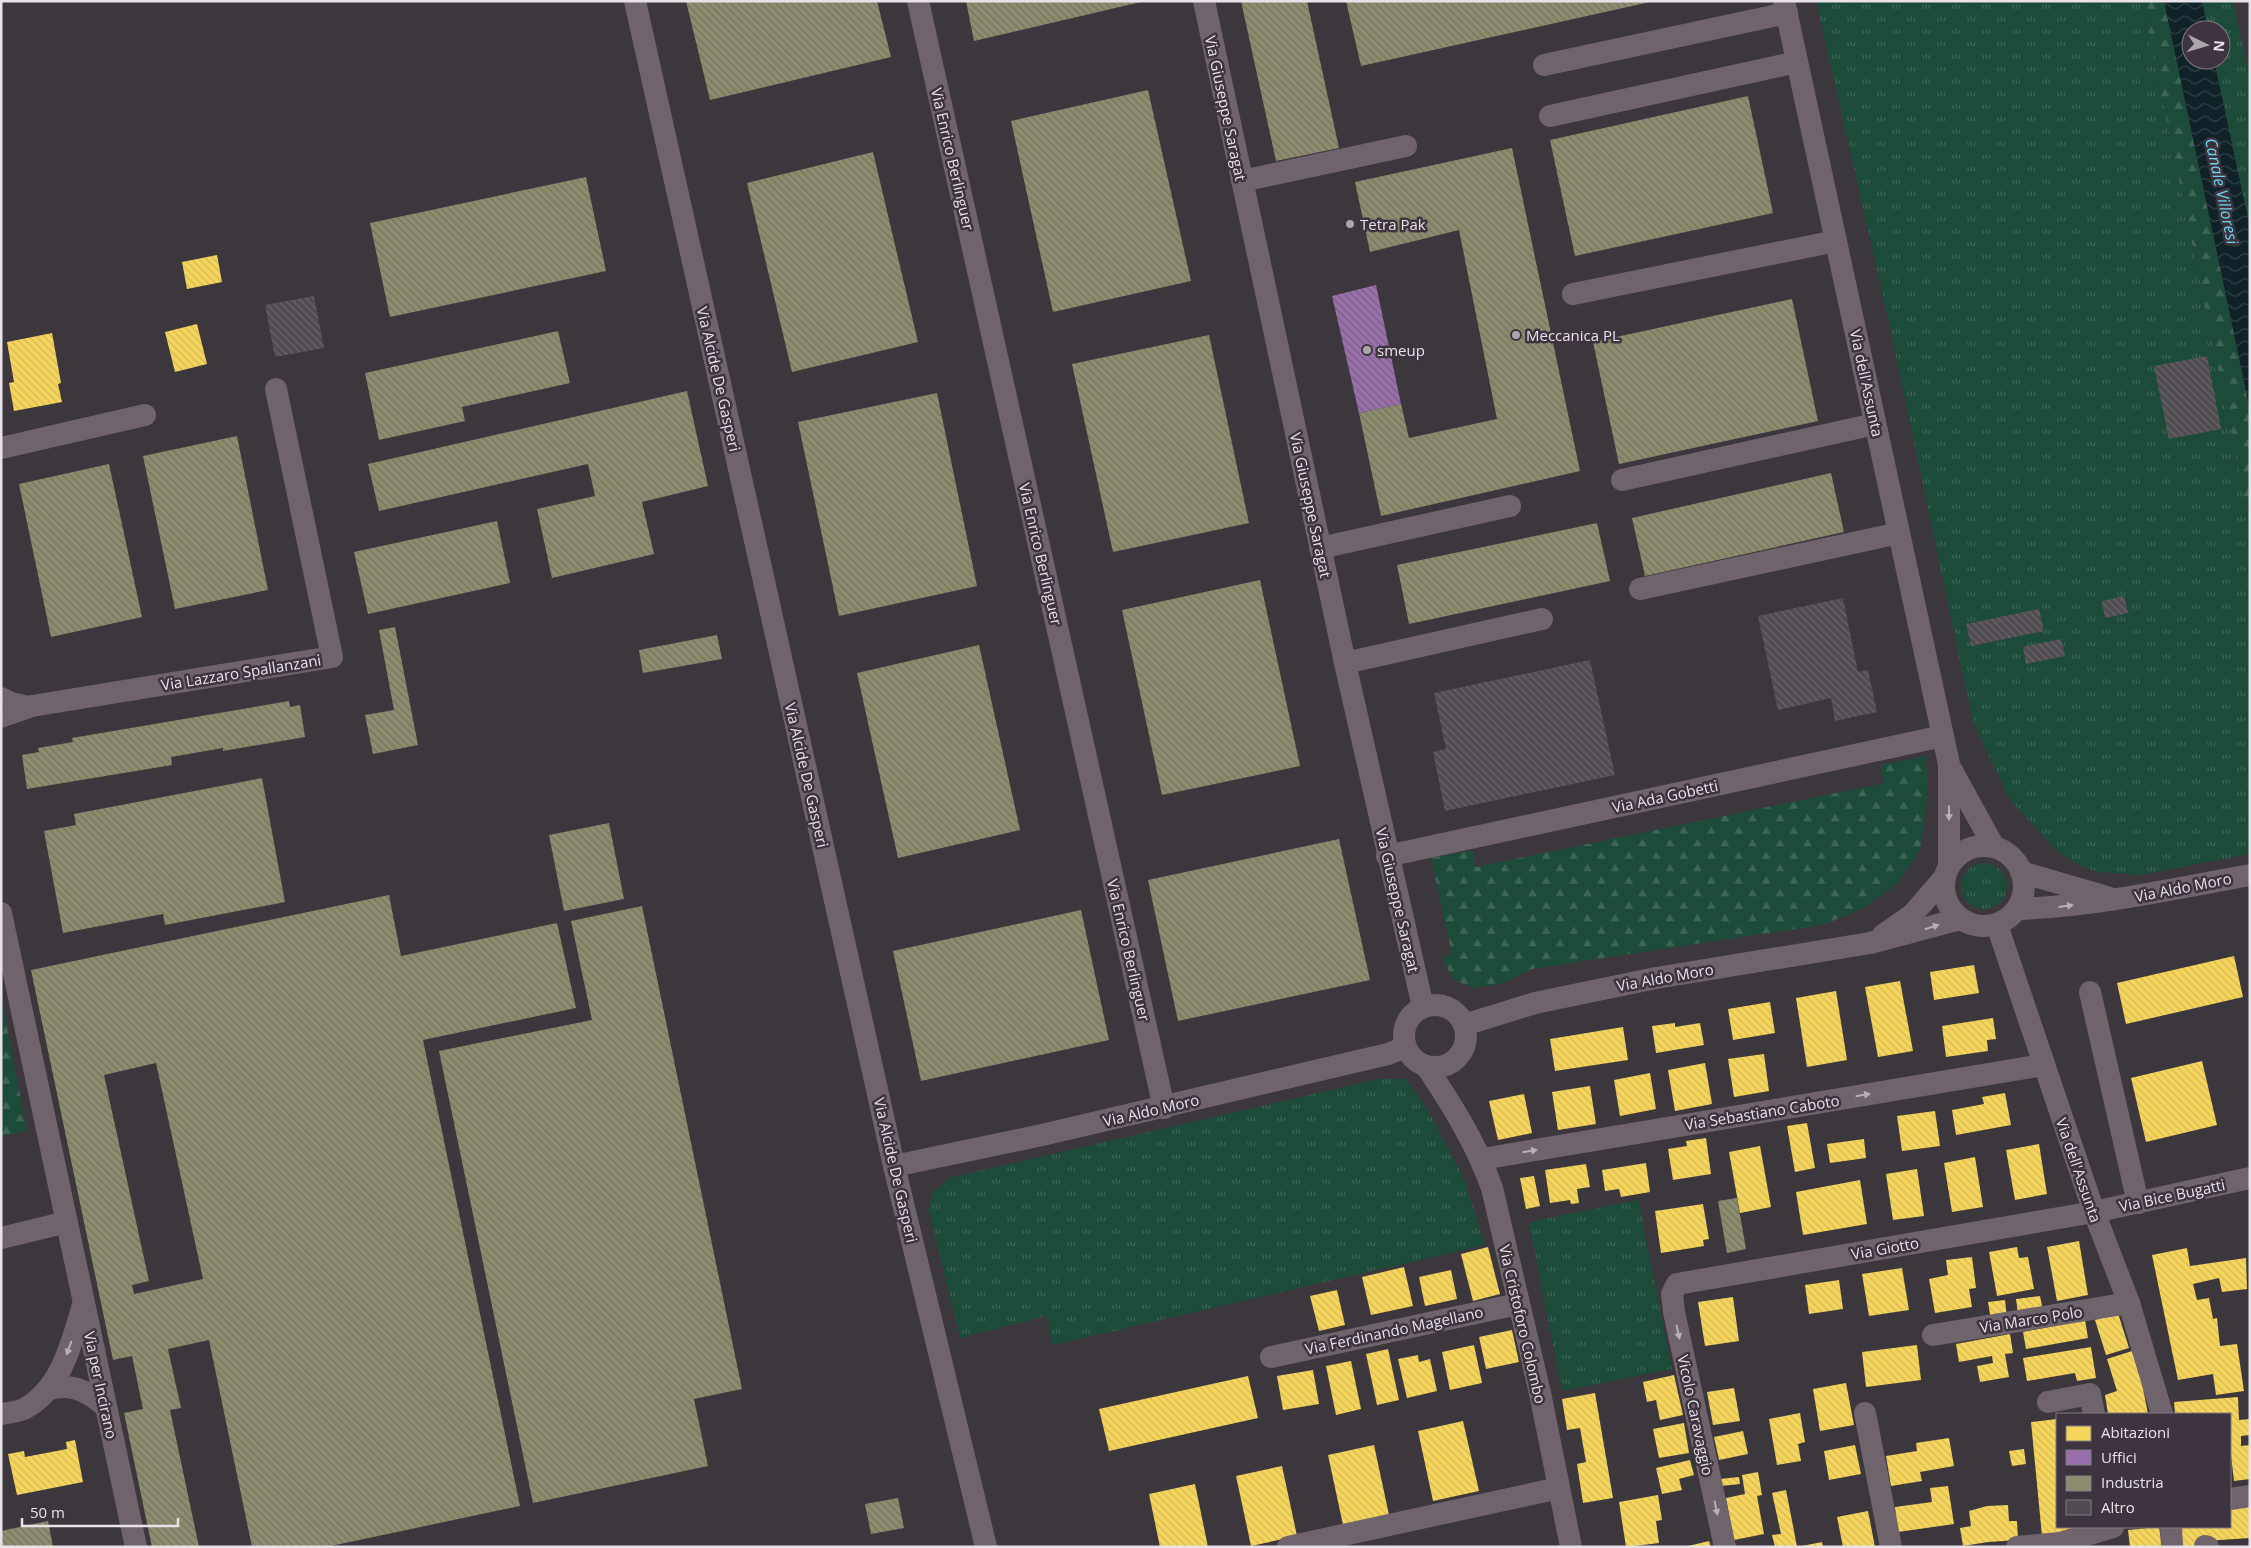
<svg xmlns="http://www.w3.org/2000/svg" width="2251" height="1548" font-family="'Open Sans',sans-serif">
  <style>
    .grass { fill: url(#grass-tufts) }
    .forest { fill: url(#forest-firs) }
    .water { fill: url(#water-waves) }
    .homes { fill: url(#homes-back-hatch) }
    .offices { fill: url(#offices-back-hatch) }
    .industry { fill: url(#industry-back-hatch); fill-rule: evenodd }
    .building { fill: url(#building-back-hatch) }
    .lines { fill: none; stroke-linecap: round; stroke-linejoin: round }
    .minor { stroke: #70646c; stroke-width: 22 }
    .oneway { fill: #b8b0b7 }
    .poi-dot { fill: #aca6ac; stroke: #3d343f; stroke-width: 2 }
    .labels { text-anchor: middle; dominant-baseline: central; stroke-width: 5; stroke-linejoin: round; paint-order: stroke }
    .street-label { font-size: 15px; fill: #e8e2e9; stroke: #3d343f }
    .poi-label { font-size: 15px; fill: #e8e2e9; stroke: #3d343f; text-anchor: start }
    .water-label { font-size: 16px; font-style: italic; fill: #6ad4ed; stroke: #3d343f }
  </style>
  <defs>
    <pattern id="grass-tufts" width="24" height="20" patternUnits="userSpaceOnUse" patternTransform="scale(1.25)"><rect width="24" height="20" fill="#1d4b39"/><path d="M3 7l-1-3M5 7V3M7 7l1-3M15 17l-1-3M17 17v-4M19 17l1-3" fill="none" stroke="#3e6556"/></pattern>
    <pattern id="forest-firs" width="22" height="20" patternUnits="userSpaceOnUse" patternTransform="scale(1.25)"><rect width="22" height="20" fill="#1d4b39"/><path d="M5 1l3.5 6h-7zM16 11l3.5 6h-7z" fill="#3e6556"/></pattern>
    <pattern id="water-waves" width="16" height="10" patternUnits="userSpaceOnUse" patternTransform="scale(1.25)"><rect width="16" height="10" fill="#0e2227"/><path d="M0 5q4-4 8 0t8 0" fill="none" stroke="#314246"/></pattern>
    <pattern id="homes-back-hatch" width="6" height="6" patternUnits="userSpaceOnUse" patternTransform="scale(1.25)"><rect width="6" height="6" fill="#f6d55c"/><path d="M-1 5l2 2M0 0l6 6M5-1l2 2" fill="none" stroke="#d3b858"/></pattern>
    <pattern id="offices-back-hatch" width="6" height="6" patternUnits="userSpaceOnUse" patternTransform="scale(1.25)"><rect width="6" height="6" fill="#9970ab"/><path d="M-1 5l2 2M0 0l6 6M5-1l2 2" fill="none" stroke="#785e83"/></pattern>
    <pattern id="industry-back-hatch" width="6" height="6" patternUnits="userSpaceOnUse" patternTransform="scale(1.25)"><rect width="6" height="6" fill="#8c8c6e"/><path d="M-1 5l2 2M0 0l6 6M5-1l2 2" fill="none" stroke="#747360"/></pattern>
    <pattern id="building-back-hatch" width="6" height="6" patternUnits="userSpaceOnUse" patternTransform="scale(1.25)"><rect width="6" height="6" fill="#504c51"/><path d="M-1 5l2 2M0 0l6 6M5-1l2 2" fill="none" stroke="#69666a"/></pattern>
  </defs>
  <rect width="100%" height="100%" fill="#3c373c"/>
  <g class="grass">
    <polygon points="1816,1 2142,1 2250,524 2250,854 2141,875 2098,872 2081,866 2059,853 2010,800 1973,722 1886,309"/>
    <polygon points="2202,1 2233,1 2250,79 2250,228 2214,60 2221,60 2221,30 2208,30"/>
    <circle cx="1984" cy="886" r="23"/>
    <polygon points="1379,1079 1406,1079 1426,1107 1464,1179 1485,1245 1053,1345 1047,1316 960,1338 928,1209 933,1193 949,1178"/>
    <polygon points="1638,1200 1672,1369 1562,1391 1529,1222"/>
  </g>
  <g class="forest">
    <polygon points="2142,1 2164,1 2250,410 2250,524"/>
    <polygon points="1925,756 1928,777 1926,811 1920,850 1898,883 1864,908 1822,925 1532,969 1501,984 1472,988 1453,979 1442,957 1452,955 1431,858 1472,850 1476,867 1884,783 1881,765"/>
    <polygon points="1,995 27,1131 1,1136"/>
  </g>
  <polygon class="water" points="2164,1 2202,1 2208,30 2191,30 2191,60 2214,60 2250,228 2250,410"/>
  <g class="homes">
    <polygon points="217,255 222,282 187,289 182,262"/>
    <polygon points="197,324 207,364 175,372 165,332"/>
    <polygon points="52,333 61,383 58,384 62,402 14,411 9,383 14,382 7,342"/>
    <polygon points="2234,956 2243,997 2126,1024 2117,983"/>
    <polygon points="1974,965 1979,993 1934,1000 1930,972"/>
    <polygon points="1900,981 1913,1051 1878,1057 1865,987"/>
    <polygon points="1836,991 1847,1060 1807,1067 1796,998"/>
    <polygon points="1770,1002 1775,1033 1733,1040 1728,1009"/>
    <polygon points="1993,1018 1996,1039 1987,1040 1988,1051 1946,1057 1942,1026"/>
    <polygon points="1675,1023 1675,1027 1700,1023 1704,1045 1656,1053 1652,1026"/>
    <polygon points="1623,1027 1628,1060 1555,1071 1550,1039"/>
    <polygon points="1764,1054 1769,1091 1734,1097 1728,1059"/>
    <polygon points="2202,1061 2217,1125 2146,1142 2131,1078"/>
    <polygon points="1705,1063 1712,1104 1675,1111 1668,1070"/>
    <polygon points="1650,1073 1656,1109 1620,1116 1614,1080"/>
    <polygon points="1590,1086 1596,1124 1558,1130 1552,1092"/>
    <polygon points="2005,1093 2011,1125 1956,1135 1952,1110 1984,1104 1982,1097"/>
    <polygon points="1524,1094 1532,1133 1498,1140 1489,1101"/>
    <polygon points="1935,1111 1940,1146 1902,1151 1897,1116"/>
    <polygon points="1807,1123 1815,1168 1795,1172 1787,1126"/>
    <polygon points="1706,1138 1711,1174 1673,1180 1668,1149 1687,1146 1686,1141"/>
    <polygon points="1864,1139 1866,1158 1830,1163 1827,1144"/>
    <polygon points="2039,1144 2047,1194 2015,1200 2006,1150"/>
    <polygon points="1760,1146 1771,1207 1740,1213 1729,1152"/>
    <polygon points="1975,1157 1983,1207 1952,1212 1944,1163"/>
    <polygon points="1646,1163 1650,1192 1621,1197 1619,1189 1605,1191 1602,1170"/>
    <polygon points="1586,1164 1590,1187 1577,1189 1579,1203 1571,1204 1570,1200 1550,1203 1545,1170"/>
    <polygon points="1917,1169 1924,1216 1893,1220 1886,1174"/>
    <polygon points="1534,1176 1540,1206 1526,1209 1520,1178"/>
    <polygon points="1860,1180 1867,1224 1803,1235 1796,1192"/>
    <polygon points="1703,1204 1709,1239 1703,1240 1704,1246 1661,1253 1655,1211"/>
    <polygon points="2079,1241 2088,1295 2057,1301 2047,1247"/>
    <polygon points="1488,1247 1500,1294 1473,1301 1461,1254"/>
    <polygon points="2017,1247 2019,1258 2028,1257 2034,1289 1997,1296 1989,1252"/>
    <polygon points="2187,1248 2190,1266 2246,1258 2247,1289 2222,1292 2219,1278 2193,1284 2197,1300 2209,1298 2213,1319 2217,1318 2220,1346 2237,1344 2244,1391 2216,1395 2213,1374 2178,1380 2152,1255"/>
    <polygon points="1972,1257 1976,1288 1969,1289 1972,1307 1935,1313 1929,1279 1948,1275 1946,1260"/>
    <polygon points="1404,1267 1413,1306 1371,1315 1362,1277"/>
    <polygon points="1902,1268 1909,1310 1869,1316 1862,1274"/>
    <polygon points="1451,1270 1457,1299 1425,1306 1419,1277"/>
    <polygon points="1839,1280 1843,1309 1809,1314 1805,1285"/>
    <polygon points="1337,1290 1345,1325 1319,1331 1310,1296"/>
    <polygon points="2040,1296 2043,1311 2018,1314 2016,1299"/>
    <polygon points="1733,1297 1739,1341 1705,1346 1698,1302"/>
    <polygon points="2005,1300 2007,1318 1991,1320 1988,1302"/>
    <polygon points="2118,1313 2129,1348 2106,1355 2095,1320"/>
    <polygon points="2085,1320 2088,1338 2026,1349 2023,1332"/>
    <polygon points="1512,1330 1519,1362 1486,1369 1479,1337"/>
    <polygon points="2010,1334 2013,1353 2005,1354 2009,1377 1980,1382 1977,1366 1993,1363 1992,1356 1959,1362 1956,1344"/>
    <polygon points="1474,1345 1482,1383 1450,1390 1442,1352"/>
    <polygon points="1917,1345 1921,1380 1866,1387 1862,1352"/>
    <polygon points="2091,1347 2096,1378 2077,1381 2075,1373 2027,1381 2023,1358"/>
    <polygon points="1388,1349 1399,1400 1377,1405 1366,1354"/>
    <polygon points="2132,1351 2142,1383 2148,1414 2108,1414 2105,1395 2117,1391 2107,1359"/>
    <polygon points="1418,1355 1419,1362 1430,1359 1437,1391 1407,1398 1398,1359"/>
    <polygon points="1351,1361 1361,1409 1336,1415 1326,1366"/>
    <polygon points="1313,1370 1319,1404 1283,1410 1277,1376"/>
    <polygon points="1674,1375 1683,1415 1660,1420 1656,1400 1647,1402 1643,1382"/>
    <polygon points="1248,1376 1258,1418 1109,1451 1099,1409"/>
    <polygon points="1846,1383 1854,1425 1820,1431 1813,1389"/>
    <polygon points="1734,1388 1740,1421 1713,1425 1707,1392"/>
    <polygon points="1595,1393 1613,1498 1583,1503 1577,1464 1586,1462 1580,1428 1567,1430 1562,1399"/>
    <polygon points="2238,1397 2239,1420 2250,1419 2250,1435 2241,1436 2241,1446 2250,1445 2250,1479 2234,1481 2230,1447 2230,1414 2175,1414 2174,1402"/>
    <polygon points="1800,1413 1805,1442 1798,1444 1801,1461 1777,1465 1769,1419"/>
    <polygon points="2057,1419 2057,1527 2095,1527 2042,1536 2031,1422"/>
    <polygon points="1463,1421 1479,1491 1433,1501 1418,1431"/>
    <polygon points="1684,1423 1689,1453 1659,1458 1653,1429"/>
    <polygon points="1743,1431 1748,1454 1719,1460 1714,1437"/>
    <polygon points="1949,1438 1954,1466 1920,1472 1922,1481 1891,1486 1886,1456 1917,1451 1916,1443"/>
    <polygon points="75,1440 83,1482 17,1495 8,1454 24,1451 25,1457 67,1449 66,1442"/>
    <polygon points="1374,1445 1389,1515 1343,1525 1328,1455"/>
    <polygon points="1855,1445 1861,1474 1829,1480 1824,1451"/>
    <polygon points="2024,1449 2026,1464 2012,1466 2009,1451"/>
    <polygon points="1690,1460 1694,1475 1679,1479 1682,1490 1662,1494 1656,1468"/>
    <polygon points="1282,1466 1297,1536 1251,1546 1236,1476"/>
    <polygon points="1758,1472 1762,1495 1757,1496 1764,1534 1734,1540 1726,1498 1745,1494 1742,1475"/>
    <polygon points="1739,1477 1740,1484 1721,1486 1720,1479"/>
    <polygon points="1195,1484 1208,1547 1160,1547 1149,1494"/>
    <polygon points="1948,1486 1954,1524 1898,1532 1895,1507 1932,1502 1930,1488"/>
    <polygon points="1786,1490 1794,1531 1797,1547 1775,1547 1772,1535 1781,1534 1772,1493"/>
    <polygon points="1658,1495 1662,1520 1656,1521 1659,1543 1626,1547 1619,1502"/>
    <polygon points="2008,1505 2009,1521 2017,1521 2018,1540 1988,1542 1963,1546 1960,1528 1971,1526 1969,1511 1987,1506"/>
    <polygon points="2250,1505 2250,1538 2205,1541 2205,1547 2183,1547 2181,1527 2230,1527 2230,1508"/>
    <polygon points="1868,1511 1875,1547 1843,1547 1837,1517"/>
    <polygon points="2159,1527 2162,1547 2130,1547 2128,1530"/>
    <polygon points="1709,1541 1711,1547 1688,1547 1688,1546"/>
    <polygon points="1822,1542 1823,1547 1803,1547 1802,1546"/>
  </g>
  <polygon class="offices" points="1376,285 1401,404 1359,413 1332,296"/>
  <g class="industry">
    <polygon points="686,1 877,1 891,57 710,100"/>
    <polygon points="966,1 1141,1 1141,2 974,41"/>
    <polygon points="1241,1 1307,1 1339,148 1276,161"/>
    <polygon points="1346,1 1650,1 1650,2 1361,66"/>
    <polygon points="1148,90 1191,281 1053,312 1011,121"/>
    <polygon points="1748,96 1773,213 1575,256 1550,140"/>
    <polygon points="1512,148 1580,471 1381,516 1359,413 1401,404 1409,438 1497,419 1459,230 1370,252 1355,182"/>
    <polygon points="873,152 918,342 792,372 747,183"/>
    <polygon points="586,177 606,271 390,317 370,223"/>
    <polygon points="1792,299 1818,421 1619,464 1593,342"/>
    <polygon points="558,331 570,383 462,407 465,421 379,440 365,373"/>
    <polygon points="1209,335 1249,523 1113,552 1072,364"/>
    <polygon points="687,391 708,486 642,502 654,554 552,578 537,509 595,496 588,464 379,511 368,464"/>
    <polygon points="937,393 977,586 839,616 798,422"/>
    <polygon points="237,436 268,590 175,609 143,456"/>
    <polygon points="109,464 142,617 51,637 19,484"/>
    <polygon points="1831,473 1844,532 1645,576 1632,518"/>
    <polygon points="497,521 510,583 368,614 354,552"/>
    <polygon points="1597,523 1610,581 1409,624 1397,565"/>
    <polygon points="1260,580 1300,766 1162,795 1122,610"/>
    <polygon points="395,627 418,745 373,754 365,715 394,710 379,630"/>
    <polygon points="717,635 722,659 643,673 639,650"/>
    <polygon points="979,645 1020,830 898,858 857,673"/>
    <polygon points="289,701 290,707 300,705 305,737 223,751 223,748 171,757 172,765 27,789 22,755 39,752 38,748 73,742 72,738"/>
    <polygon points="262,778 285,902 165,925 163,914 63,933 44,831 76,825 74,814"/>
    <polygon points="609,823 624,899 564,911 549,835"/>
    <polygon points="1339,839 1370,980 1178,1021 1148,880"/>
    <path d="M 389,895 L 401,956 L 557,923 L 576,1008 L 423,1040 L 520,1506 L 326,1547 L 252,1547 L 209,1340 L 168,1349 L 181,1408 L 170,1410 L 199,1547 L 152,1547 L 124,1413 L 143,1409 L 132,1356 L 113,1360 L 31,970 ZM 156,1063 L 203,1279 L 134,1294 L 132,1285 L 149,1281 L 104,1075 Z"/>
    <polygon points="642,906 742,1389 694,1399 708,1466 533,1503 439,1051 592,1020 571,921"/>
    <polygon points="1081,910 1109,1040 921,1081 893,951"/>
    <polygon points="1737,1198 1746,1249 1727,1253 1718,1201"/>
    <polygon points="898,1498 904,1528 871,1534 865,1504"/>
    <polygon points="48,1521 53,1547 1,1547 1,1531"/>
  </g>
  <g class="building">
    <polygon points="314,296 324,348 275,357 265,305"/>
    <polygon points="2207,356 2221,429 2169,439 2154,366"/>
    <polygon points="2124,596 2128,613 2105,618 2102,601"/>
    <polygon points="1843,598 1858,672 1868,670 1877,712 1835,721 1831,698 1778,710 1758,616"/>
    <polygon points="2039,609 2044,631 1971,646 1966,624"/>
    <polygon points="2061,639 2065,656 2026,664 2023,647"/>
    <polygon points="1590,660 1615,775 1445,811 1433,752 1446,749 1434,693"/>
  </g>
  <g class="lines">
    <g class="minor">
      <polyline points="635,1 894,1166 986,1547"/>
      <polyline points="918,1 1164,1108"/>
      <polyline points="1204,1 1345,663 1423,1007"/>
      <polyline points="1784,1 1949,764 1949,865"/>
      <polyline points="1544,65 1787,13"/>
      <polyline points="1550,116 1797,62"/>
      <polyline points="1242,181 1406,146"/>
      <polyline points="1573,294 1836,241"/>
      <polyline points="1,448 145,415"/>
      <polyline points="1622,480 1875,424"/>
      <polyline points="1320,548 1510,506"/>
      <polyline points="1640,589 1899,533"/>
      <polyline points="1345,663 1542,619"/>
      <polyline points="1,698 11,703 28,707"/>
      <polyline points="1,717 32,706 332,657 276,389"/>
      <polyline points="1950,767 1994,847"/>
      <circle cx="1984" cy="886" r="40"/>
      <polyline points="1387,856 1943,736"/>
      <polyline points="2021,872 2107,897"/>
      <path d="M 2018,909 C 2096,906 2173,889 2250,875"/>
      <polyline points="1,913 136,1547"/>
      <polyline points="1997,925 2094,1212 2129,1303 2162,1414"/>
      <polyline points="1883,935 1913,914 1944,878"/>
      <polyline points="2090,992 2138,1203"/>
      <circle cx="1435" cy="1036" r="31"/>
      <polyline points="1464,1025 1535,1003 1656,978 1870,943 1960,919"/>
      <path d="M 1426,1066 C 1452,1105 1476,1143 1492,1188 L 1540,1393 L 1571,1547"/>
      <polyline points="1482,1159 2043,1065"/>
      <polyline points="894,1166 1042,1135 1388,1054 1406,1047"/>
      <polyline points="1,1238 67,1222"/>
      <polyline points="1933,1335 2129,1303"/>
      <polyline points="1271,1357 1518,1304"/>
      <path d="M 47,1390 C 71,1382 88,1391 106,1407"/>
      <polyline points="2048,1402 2090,1394 2094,1414"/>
      <polyline points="1865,1413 1891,1547"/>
      <path d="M 1,1414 C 8,1413 17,1412 24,1409 C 61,1390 72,1342 83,1305"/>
      <polyline points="2230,1499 2250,1496"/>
      <polyline points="2171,1527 2172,1547"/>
      <polyline points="2205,1546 2208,1547"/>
      <polyline points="1288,1547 1559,1488"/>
      <polyline points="1725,1547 1674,1312 1672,1294 1677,1284 2094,1212 2250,1178"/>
      <polyline points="2017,1547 2060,1543 2113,1527"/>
    </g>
  </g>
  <defs><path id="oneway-solid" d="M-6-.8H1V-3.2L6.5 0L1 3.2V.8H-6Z" transform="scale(1.25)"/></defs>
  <g class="oneway">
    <use href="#oneway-solid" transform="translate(1949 813) rotate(90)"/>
    <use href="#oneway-solid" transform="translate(2066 906) rotate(-7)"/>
    <use href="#oneway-solid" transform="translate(1932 927) rotate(-17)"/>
    <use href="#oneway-solid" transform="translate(1863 1095) rotate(-9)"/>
    <use href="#oneway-solid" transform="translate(1530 1151) rotate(-9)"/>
    <use href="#oneway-solid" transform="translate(1678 1332) rotate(78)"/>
    <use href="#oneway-solid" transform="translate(69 1348) rotate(110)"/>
    <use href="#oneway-solid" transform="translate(1716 1508) rotate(78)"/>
  </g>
  <g class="poi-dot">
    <circle cx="1350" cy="224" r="5"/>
    <circle cx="1516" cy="335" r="5"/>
    <circle cx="1367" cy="350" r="5"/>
  </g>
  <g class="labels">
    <g class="street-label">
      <text transform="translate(1226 108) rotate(78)">Via Giuseppe Saragat</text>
      <text transform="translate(953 159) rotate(77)">Via Enrico Berlinguer</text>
      <text transform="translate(719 379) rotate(77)">Via Alcide De Gasperi</text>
      <text transform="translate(1867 383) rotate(78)">Via dell'Assunta</text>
      <text transform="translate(1311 505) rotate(78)">Via Giuseppe Saragat</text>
      <text transform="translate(1041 554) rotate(77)">Via Enrico Berlinguer</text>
      <text transform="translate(241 672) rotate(-9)">Via Lazzaro Spallanzani</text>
      <text transform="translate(807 775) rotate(77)">Via Alcide De Gasperi</text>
      <text transform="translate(1665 796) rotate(-12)">Via Ada Gobetti</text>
      <text transform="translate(2183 887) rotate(-11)">Via Aldo Moro</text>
      <text transform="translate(1398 900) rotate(77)">Via Giuseppe Saragat</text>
      <text transform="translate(1129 950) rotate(77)">Via Enrico Berlinguer</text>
      <text transform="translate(1665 977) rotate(-10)">Via Aldo Moro</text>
      <text transform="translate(1151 1110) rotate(-13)">Via Aldo Moro</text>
      <text transform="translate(1762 1112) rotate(-9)">Via Sebastiano Caboto</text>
      <text transform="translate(896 1170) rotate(77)">Via Alcide De Gasperi</text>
      <text transform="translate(2079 1170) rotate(71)">Via dell'Assunta</text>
      <text transform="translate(2172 1195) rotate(-12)">Via Bice Bugatti</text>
      <text transform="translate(1885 1248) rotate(-10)">Via Giotto</text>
      <text transform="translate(2031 1319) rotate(-9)">Via Marco Polo</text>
      <text transform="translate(1523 1324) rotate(77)">Via Cristoforo Colombo</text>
      <text transform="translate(1394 1330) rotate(-12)">Via Ferdinando Magellano</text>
      <text transform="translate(101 1385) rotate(78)">Via per Incirano</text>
      <text transform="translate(1696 1415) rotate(78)">Vicolo Caravaggio</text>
    </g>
    <g class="poi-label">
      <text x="1360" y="224">Tetra Pak</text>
      <text x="1526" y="335">Meccanica PL</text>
      <text x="1377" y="350">smeup</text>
    </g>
    <g class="water-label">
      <text transform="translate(2222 191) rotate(78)">Canale Villoresi</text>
    </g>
  </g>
  <rect width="2251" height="1548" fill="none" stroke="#e8e2e9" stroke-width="5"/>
  <rect x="2056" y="1413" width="175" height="115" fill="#3d343f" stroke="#817a83"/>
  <rect x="2066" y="1426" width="25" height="15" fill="#f6d55c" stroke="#817a83"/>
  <text x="2101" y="1438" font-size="15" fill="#e8e2e9">Abitazioni</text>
  <rect x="2066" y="1450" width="25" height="15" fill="#9970ab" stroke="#817a83"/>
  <text x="2101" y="1463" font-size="15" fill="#e8e2e9">Uffici</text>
  <rect x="2066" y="1476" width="25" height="15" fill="#8c8c6e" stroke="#817a83"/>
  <text x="2101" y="1488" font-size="15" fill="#e8e2e9">Industria</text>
  <rect x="2066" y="1500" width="25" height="15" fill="#504c51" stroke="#817a83"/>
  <text x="2101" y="1513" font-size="15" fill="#e8e2e9">Altro</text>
  <g transform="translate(2206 45) rotate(95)"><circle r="24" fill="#3d343f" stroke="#817a83"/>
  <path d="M0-4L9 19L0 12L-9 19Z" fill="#aca6ac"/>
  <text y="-8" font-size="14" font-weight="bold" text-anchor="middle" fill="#e8e2e9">N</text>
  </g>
  <path d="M22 1518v8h156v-8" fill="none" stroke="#e8e2e9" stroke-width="2.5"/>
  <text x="30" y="1518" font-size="15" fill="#e8e2e9" stroke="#3d343f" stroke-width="4" paint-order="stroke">50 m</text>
</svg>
